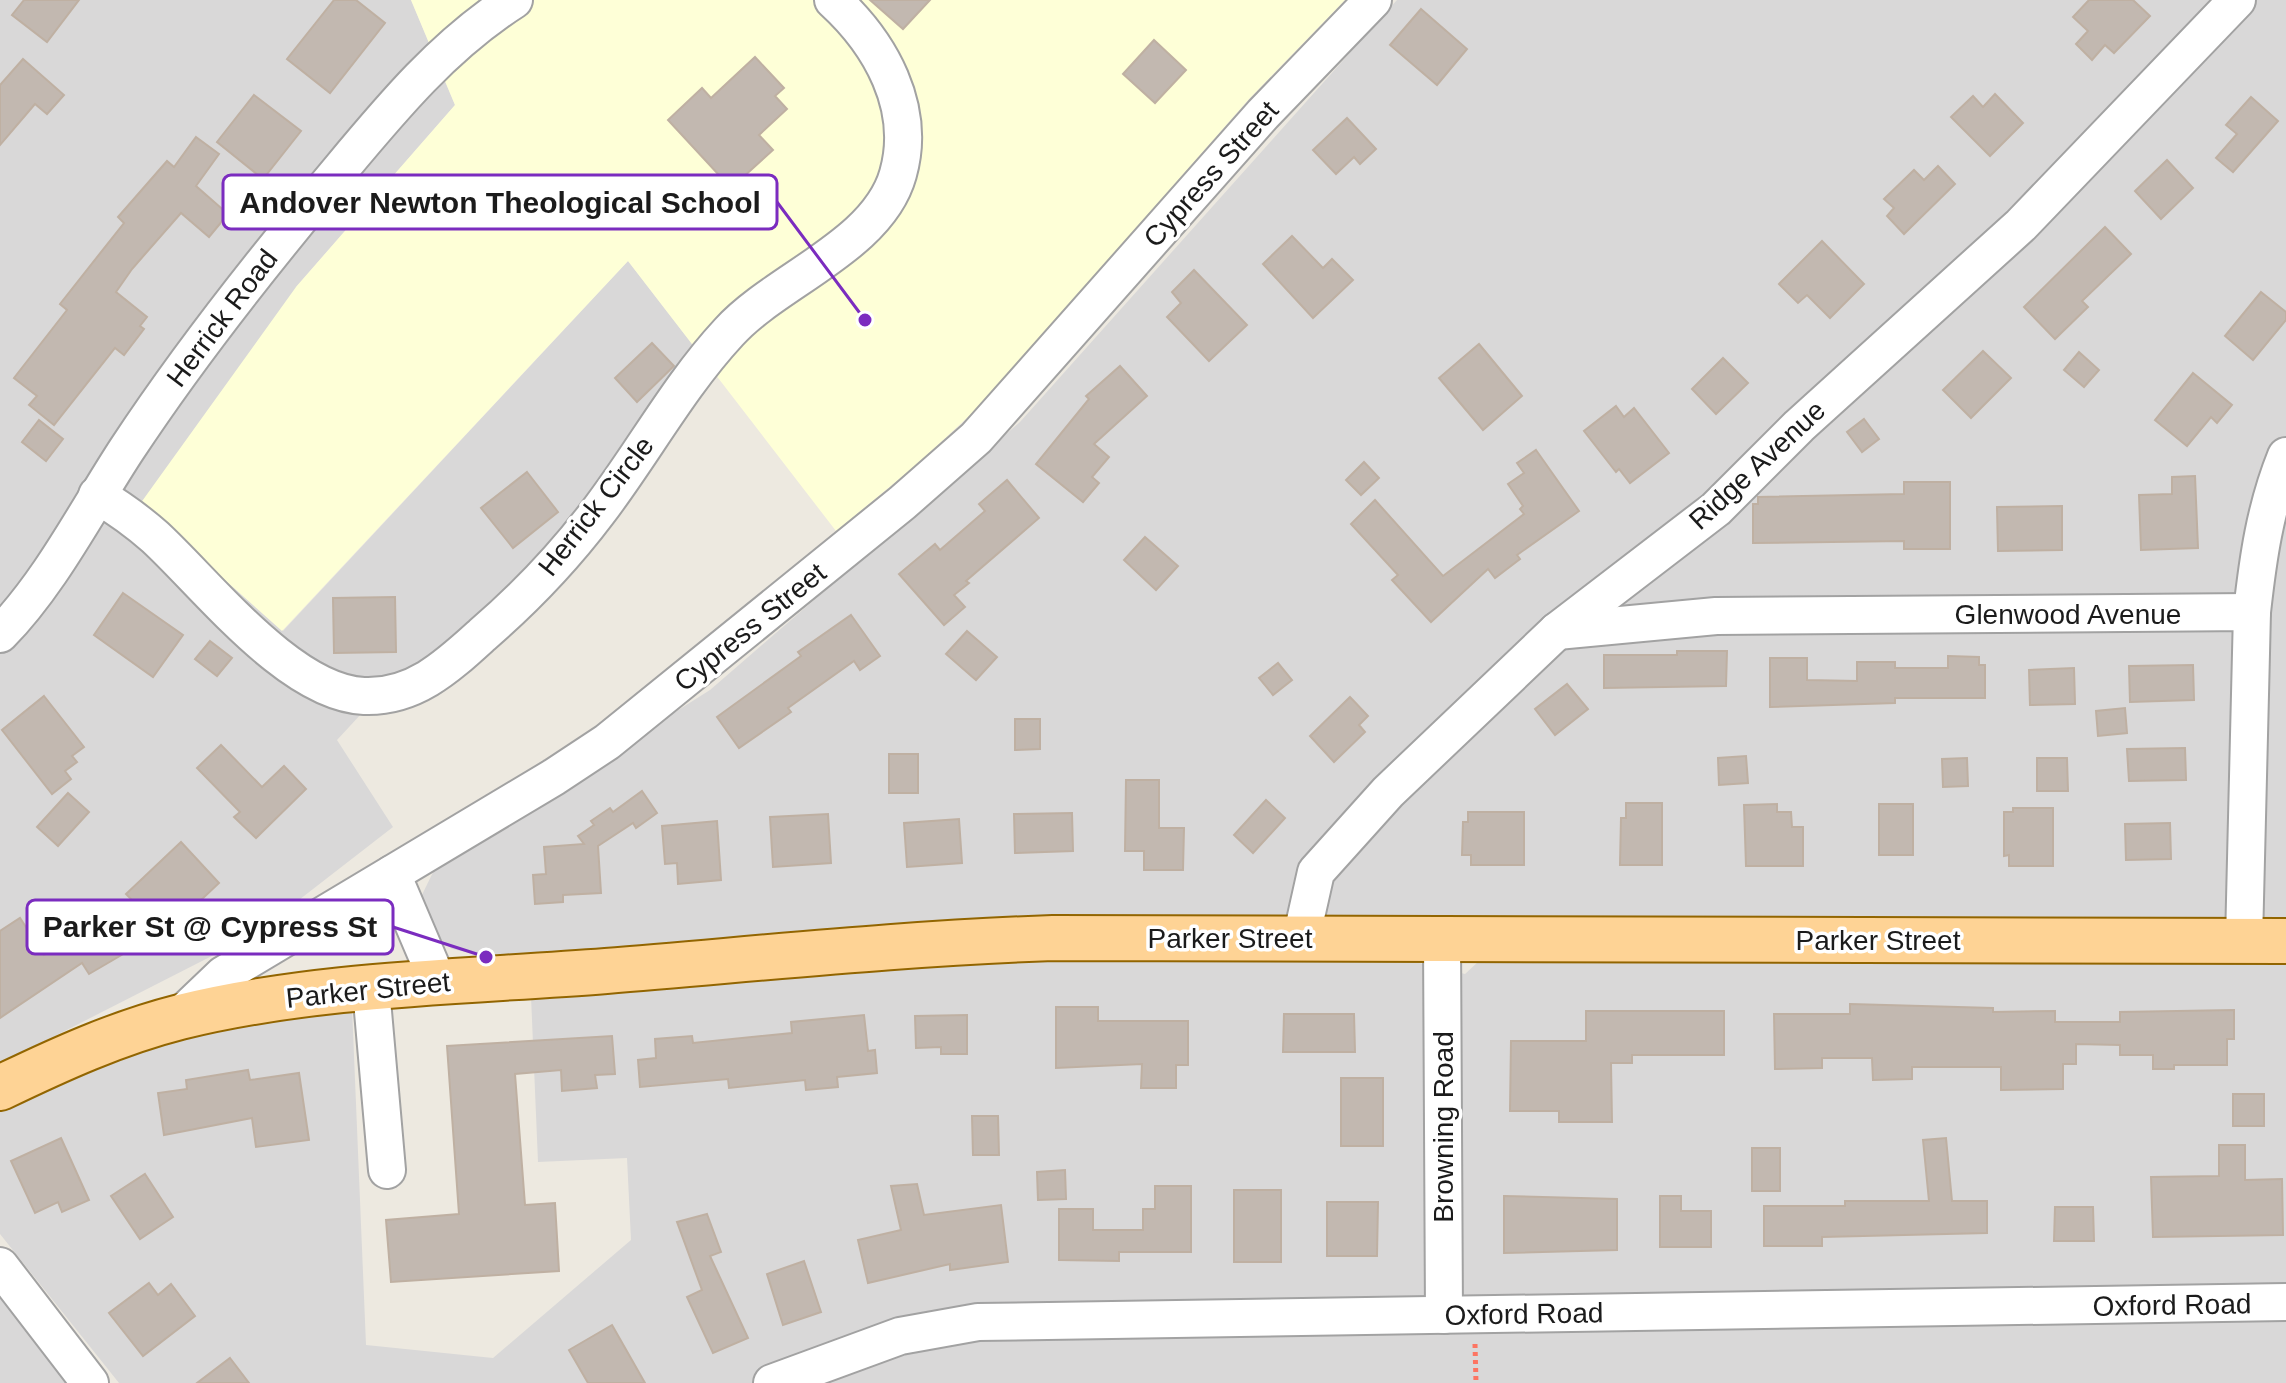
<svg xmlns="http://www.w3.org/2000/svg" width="2286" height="1383" font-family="Helvetica,sans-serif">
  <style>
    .residential { fill: #d9d8d8 }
    .education { fill: #feffd7 }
    .building { fill: #c2b8b0; stroke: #bfb0a2; stroke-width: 2 }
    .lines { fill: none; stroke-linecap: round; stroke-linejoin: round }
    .minor-casing { stroke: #a2a2a2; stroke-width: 40 }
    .major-casing { stroke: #926500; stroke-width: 48 }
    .path { stroke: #fd7562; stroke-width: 5; stroke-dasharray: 4 4; stroke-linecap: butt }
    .minor { stroke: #fff; stroke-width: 36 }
    .major { stroke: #fed395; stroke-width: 44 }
    .labels { text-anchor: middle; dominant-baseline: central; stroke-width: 7; stroke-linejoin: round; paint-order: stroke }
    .street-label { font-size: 28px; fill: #1b1b1b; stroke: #fff }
    .leader { fill: none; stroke: #7b2cbf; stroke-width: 3 }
    .callout-dot { fill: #7b2cbf; stroke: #fff; stroke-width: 3 }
    .callout { fill: #fff; stroke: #7b2cbf; stroke-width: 3 }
    .callout-label { font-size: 30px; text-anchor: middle; font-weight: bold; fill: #1b1b1b }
  </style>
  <rect width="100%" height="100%" fill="#ede9e0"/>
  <g class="residential">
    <polygon points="0,0 411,0 455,105 296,287 283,631 628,261 699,353 561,543 427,668 400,672 337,740 393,827 255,934 0,1064"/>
    <polygon points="1397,0 2286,0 2286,920 979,918 493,958 452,949 427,931 419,901 438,862 710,690 1020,422"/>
    <polygon points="1003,958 1411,961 1465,974 1479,961 2286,963 2286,1383 119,1383 0,1234 0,1111 140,1043 352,1007 366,1345 493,1358 631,1240 627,1158 538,1162 531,996"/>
    <polygon points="0,1286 76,1383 0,1383"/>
  </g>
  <polygon class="education" points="411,0 1345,0 1248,100 983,403 915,466 836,531 628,261 282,631 140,504 296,287 455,105"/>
  <g class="building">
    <polygon points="24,0 79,0 47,42 12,15"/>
    <polygon points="334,0 356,0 385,23 330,93 287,59"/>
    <polygon points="870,0 930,0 903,29"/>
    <polygon points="2089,0 2133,0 2150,16 2114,53 2105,45 2092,60 2076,44 2088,31 2073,17"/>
    <polygon points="1421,9 1467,49 1437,85 1390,45"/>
    <polygon points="1154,40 1186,70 1155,103 1123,74"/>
    <polygon points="755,57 784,88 775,96 787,109 759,135 773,150 731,188 668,120 702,88 711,98"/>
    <polygon points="23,59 64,95 47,114 35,104 0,145 0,85"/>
    <polygon points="1995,94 2023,123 1990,156 1951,117 1973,96 1983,107"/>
    <polygon points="254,95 301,131 263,179 217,142"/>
    <polygon points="2251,97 2278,121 2233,172 2216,158 2237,134 2226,125"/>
    <polygon points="1347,118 1376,149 1360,164 1354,157 1336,174 1313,150"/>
    <polygon points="196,137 219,154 196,186 228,214 209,237 181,213 132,269 116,292 147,317 140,326 144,329 124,355 115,348 54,425 29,405 37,396 14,378 67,310 60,304 124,223 118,217 167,161 174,167"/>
    <polygon points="2167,160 2193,188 2161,219 2135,191"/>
    <polygon points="1938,166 1955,184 1904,234 1887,216 1894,208 1884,199 1914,170 1924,180"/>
    <polygon points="2105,227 2131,254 2082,301 2088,307 2055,339 2024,307"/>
    <polygon points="1292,236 1323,268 1332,259 1353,280 1313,318 1263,264"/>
    <polygon points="1822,241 1864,284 1830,318 1807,295 1798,303 1779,284"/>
    <polygon points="1194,270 1247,325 1209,361 1167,317 1181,303 1172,292"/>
    <polygon points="2261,292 2286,312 2286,320 2253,360 2225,336"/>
    <polygon points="652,343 674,366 637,402 615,378"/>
    <polygon points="1479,344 1522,396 1483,430 1439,378"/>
    <polygon points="1983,351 2011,378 1971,418 1943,390"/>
    <polygon points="2079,352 2099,370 2084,387 2064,370"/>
    <polygon points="1723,358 1748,383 1716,414 1692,389"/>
    <polygon points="1120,366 1147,396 1094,444 1109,457 1092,477 1099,483 1083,502 1036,464 1089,399 1086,396"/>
    <polygon points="2193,373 2232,405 2217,423 2211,417 2187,446 2155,420"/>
    <polygon points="1616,406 1624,417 1634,408 1669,453 1630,483 1619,469 1616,472 1584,431"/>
    <polygon points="1864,419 1879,439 1862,452 1847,432"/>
    <polygon points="39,420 63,439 46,461 22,442"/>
    <polygon points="1536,450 1579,511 1517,555 1520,559 1495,578 1488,569 1431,622 1392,580 1398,575 1351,524 1375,500 1443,576 1524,514 1520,509 1523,506 1508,484 1524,473 1517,463"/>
    <polygon points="1364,462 1379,478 1361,495 1346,480"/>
    <polygon points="527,472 558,512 513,548 481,508"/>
    <polygon points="2195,476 2198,548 2141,550 2139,495 2172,494 2172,477"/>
    <polygon points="1007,480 1039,518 966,581 969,583 954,595 965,607 944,625 899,574 935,544 940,550 985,511 979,504"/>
    <polygon points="1904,482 1950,482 1950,549 1904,549 1904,541 1753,543 1753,504 1758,504 1758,497 1904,494"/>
    <polygon points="2062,506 2062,550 1998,551 1997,507"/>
    <polygon points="1145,537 1178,566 1156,590 1124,560"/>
    <polygon points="123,593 183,635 153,677 94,635"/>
    <polygon points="395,597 396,652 334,653 333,598"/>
    <polygon points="851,615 880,656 860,670 854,661 788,708 791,712 739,748 717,717 801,656 798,652"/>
    <polygon points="967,631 997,657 976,680 946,654"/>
    <polygon points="210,641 232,658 217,676 195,659"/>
    <polygon points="1677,651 1727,651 1726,686 1604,688 1604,655 1677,655"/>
    <polygon points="1948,656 1979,657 1979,665 1985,665 1985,698 1895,698 1895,703 1770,707 1770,658 1807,658 1807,680 1857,681 1857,662 1895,662 1895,668 1948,668"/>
    <polygon points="1278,663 1292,680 1273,695 1259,678"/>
    <polygon points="2193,665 2194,700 2130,702 2129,666"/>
    <polygon points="2074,668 2075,704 2030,705 2029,670"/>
    <polygon points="1567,684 1588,709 1555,735 1535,709"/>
    <polygon points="44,696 84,747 72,756 77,762 65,771 71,779 52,794 2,730"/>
    <polygon points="1350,697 1368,716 1359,725 1365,732 1334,762 1310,736"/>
    <polygon points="2125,708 2127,733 2098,736 2096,711"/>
    <polygon points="1015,719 1040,719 1040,749 1015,750"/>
    <polygon points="221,745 262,787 284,766 306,789 256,838 234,817 240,812 197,768"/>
    <polygon points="2185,748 2186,780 2129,781 2127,749"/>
    <rect x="889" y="754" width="29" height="39"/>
    <polygon points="1746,756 1748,783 1719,785 1718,758"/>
    <polygon points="1967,758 1968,786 1943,787 1942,759"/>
    <polygon points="2037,758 2067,758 2068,791 2037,791"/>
    <polygon points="1126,780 1159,780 1159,828 1184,828 1183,870 1144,870 1144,851 1125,851"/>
    <polygon points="642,791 657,813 636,828 633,823 598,846 601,893 563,895 563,902 535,904 533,875 546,874 544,847 584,844 578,836 594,825 591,821 610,808 613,812"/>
    <polygon points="68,793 89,812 58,846 37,827"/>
    <polygon points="1266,800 1285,818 1253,853 1234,835"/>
    <polygon points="1626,803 1662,803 1662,865 1620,865 1621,818 1626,818"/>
    <polygon points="1777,804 1777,812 1791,812 1792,827 1803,827 1803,866 1746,866 1744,805"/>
    <rect x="1879" y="804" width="34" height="51"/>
    <polygon points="2013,808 2053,808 2053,866 2009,866 2009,855 2004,856 2004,812 2013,812"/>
    <polygon points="1468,812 1524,812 1524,865 1471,865 1471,855 1462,855 1463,822 1468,822"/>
    <polygon points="1072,813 1073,851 1015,853 1014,814"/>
    <polygon points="828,814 831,863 773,867 770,817"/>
    <polygon points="959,819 962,863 907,867 904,823"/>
    <polygon points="717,821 721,880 678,884 677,863 665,864 662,826"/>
    <polygon points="2170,823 2171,859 2126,860 2125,824"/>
    <polygon points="181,842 219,883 164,935 161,932 89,974 82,963 0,1018 0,931 20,918 44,955 134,902 126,894"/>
    <polygon points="1850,1004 1993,1008 1993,1012 2055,1011 2055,1022 2120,1022 2120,1012 2234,1010 2234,1039 2227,1039 2227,1065 2174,1065 2174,1069 2153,1069 2153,1055 2120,1055 2120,1045 2076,1044 2076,1064 2063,1064 2063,1089 2001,1090 2001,1067 1912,1067 1912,1079 1873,1080 1872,1058 1822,1058 1822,1068 1775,1069 1774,1014 1850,1014"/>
    <polygon points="1056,1007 1098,1007 1098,1021 1188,1021 1188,1065 1176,1065 1176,1088 1141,1088 1142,1064 1056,1068"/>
    <polygon points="1586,1011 1724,1011 1724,1055 1632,1055 1632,1063 1611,1063 1612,1122 1559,1122 1559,1111 1510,1111 1511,1041 1586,1041"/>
    <polygon points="1284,1014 1354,1014 1355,1052 1283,1052"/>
    <polygon points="864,1015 868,1051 875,1050 877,1073 837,1077 838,1087 806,1090 805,1080 729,1088 728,1079 640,1087 638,1060 656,1058 655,1039 692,1036 693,1043 792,1033 791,1022"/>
    <polygon points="967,1015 967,1054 941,1054 941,1047 916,1048 915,1016"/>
    <polygon points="612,1036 615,1074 595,1075 597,1088 562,1091 561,1070 515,1074 525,1205 555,1203 559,1271 391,1282 386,1220 459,1214 447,1046"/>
    <polygon points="248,1070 250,1080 299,1073 309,1140 256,1147 252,1118 164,1135 158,1093 187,1089 186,1080"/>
    <rect x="1341" y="1078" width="42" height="68"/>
    <rect x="2233" y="1094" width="31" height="32"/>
    <polygon points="972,1116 998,1116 999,1155 973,1155"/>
    <polygon points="61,1138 89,1200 62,1212 58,1202 35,1213 11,1161"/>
    <polygon points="1946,1138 1952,1201 1987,1201 1987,1233 1822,1237 1822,1246 1764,1246 1764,1206 1845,1206 1845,1201 1929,1201 1923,1140"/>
    <polygon points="2219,1145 2245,1145 2245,1180 2282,1179 2283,1235 2153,1237 2151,1177 2219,1176"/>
    <rect x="1752" y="1148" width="28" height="43"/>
    <polygon points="1065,1170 1066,1199 1038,1200 1037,1172"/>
    <polygon points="145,1174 173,1217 140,1239 111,1196"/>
    <polygon points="917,1184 924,1215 1001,1205 1008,1262 950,1270 950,1264 868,1283 858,1240 901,1230 891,1186"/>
    <polygon points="1155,1186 1191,1186 1191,1252 1119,1252 1119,1261 1059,1260 1059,1209 1093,1209 1093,1230 1143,1230 1143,1209 1155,1209"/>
    <rect x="1234" y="1190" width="47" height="72"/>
    <polygon points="1504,1196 1617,1199 1617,1250 1504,1253"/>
    <polygon points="1660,1196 1681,1196 1681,1211 1711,1211 1711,1247 1660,1247"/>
    <polygon points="1327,1202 1378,1202 1377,1256 1327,1256"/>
    <polygon points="2055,1207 2093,1207 2094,1241 2054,1241"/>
    <polygon points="707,1214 721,1252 710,1256 748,1338 713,1353 687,1297 702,1290 677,1222"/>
    <polygon points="804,1261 821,1312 783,1325 767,1274"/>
    <polygon points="149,1283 158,1295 171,1284 195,1316 143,1356 109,1313"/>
    <polygon points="612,1325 645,1383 588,1383 569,1350"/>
    <polygon points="230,1358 249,1383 197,1383"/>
  </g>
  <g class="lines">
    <defs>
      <g id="minor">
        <path d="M 97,495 C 117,507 137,521 155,537 C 207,585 290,693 364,696 C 414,698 448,666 482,635 C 525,598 564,557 598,512 C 643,453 678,387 729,332 C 776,280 878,246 898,174 C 917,107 880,43 833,0"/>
        <path d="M 2252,612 C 2258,558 2265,508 2286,456"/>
        <polyline points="1557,631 1716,616 2252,612 2244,941"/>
        <path d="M 0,634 C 51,582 87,510 127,449 C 189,355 257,269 329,183 C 385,116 439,48 514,0"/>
        <polyline points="392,874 438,982"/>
        <polyline points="1301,939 1316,872 1388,792 1557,631 1716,509 1799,426 2021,225 2237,0"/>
        <polyline points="1442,939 1444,1315"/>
        <polyline points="371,989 387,1170"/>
        <polyline points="178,1018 223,975 554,777 607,742 902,503 976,438 1263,114 1373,0"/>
        <polyline points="0,1266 90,1383"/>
        <polyline points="772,1383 900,1336 978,1322 2286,1302"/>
      </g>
      <path id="major" d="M 0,1088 C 58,1060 117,1033 180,1017 C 318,983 465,982 606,971 C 755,959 904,943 1053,938 L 2286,941"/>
    </defs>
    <use href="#minor" class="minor-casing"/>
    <use href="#major" class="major-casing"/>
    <polyline class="path" points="1475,1344 1476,1383"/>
    <use href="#minor" class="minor"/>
    <use href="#major" class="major"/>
  </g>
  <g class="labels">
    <g class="street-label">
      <text transform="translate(1211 174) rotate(-48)">Cypress Street</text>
      <text transform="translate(222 318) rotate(-53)">Herrick Road</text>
      <text transform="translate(1757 465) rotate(-43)">Ridge Avenue</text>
      <text transform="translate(596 506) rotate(-52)">Herrick Circle</text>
      <text x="2068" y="614">Glenwood Avenue</text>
      <text transform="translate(750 627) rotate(-39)">Cypress Street</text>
      <text x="1230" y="938">Parker Street</text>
      <text x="1878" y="940">Parker Street</text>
      <text transform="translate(368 990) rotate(-6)">Parker Street</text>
      <text transform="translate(1443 1127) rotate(-90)">Browning Road</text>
      <text transform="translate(2172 1305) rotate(-1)">Oxford Road</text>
      <text transform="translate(1524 1314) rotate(-1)">Oxford Road</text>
    </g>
  </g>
  <path class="leader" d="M865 320L777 202M486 957L393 927"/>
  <g class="callout-dot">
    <circle cx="865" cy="320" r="8"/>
    <circle cx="486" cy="957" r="8"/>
  </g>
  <g class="callout">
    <rect x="223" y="175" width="554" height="54" rx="8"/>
    <rect x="27" y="900" width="366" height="54" rx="8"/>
  </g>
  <g class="callout-label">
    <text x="500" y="213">Andover Newton Theological School</text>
    <text x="210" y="937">Parker St @ Cypress St</text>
  </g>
</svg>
